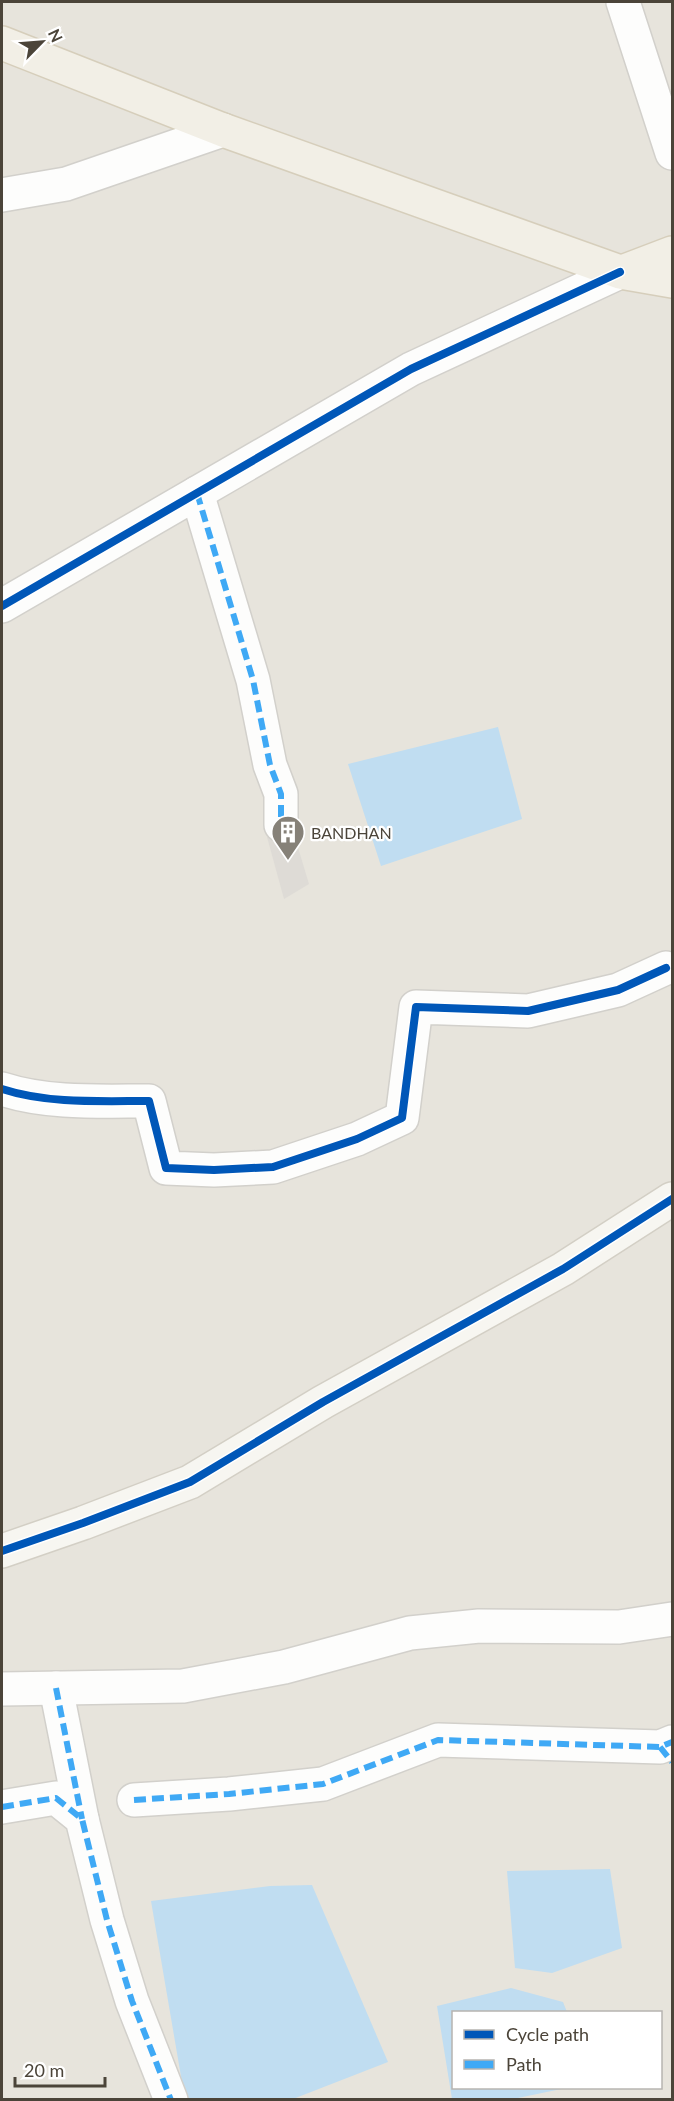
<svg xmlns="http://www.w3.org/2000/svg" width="674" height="2101" font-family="Lato,sans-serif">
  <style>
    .residential { fill: #e7e4dc; fill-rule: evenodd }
    .water { fill: #c0ddf1 }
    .building { fill: #dedbd6 }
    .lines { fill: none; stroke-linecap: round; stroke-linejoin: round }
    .street-casing { stroke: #d2d0cb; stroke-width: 36 }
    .secondary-casing { stroke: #d3cfc5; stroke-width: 36 }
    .primary-casing { stroke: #d6cebb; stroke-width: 36 }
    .street { stroke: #fdfdfc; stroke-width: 33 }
    .secondary { stroke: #f7f6f1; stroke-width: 33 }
    .primary { stroke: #f2efe6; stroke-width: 33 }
    .quiet { stroke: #3fa9f5; stroke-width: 6; stroke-dasharray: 12 6; stroke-linecap: butt }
    .cycleway-casing { stroke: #fff; stroke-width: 11 }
    .cycleway { stroke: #0057b8; stroke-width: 8 }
    .labels { text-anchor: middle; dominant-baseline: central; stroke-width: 4.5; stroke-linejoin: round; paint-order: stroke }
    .poi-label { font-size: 16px; fill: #4b4439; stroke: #fff; text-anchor: start }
  </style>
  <rect width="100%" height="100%" fill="#f4f2ee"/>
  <path class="residential" d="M 2,2 L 672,2 L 672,2099 L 2,2100 ZM 454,2012 L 660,2012 L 660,2088 L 454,2088 Z"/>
  <g class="water">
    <polygon points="498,727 522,819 381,866 348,764"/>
    <polygon points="610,1869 622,1948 552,1973 515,1968 507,1871"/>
    <polygon points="312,1885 388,2062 293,2099 190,2099 184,2094 151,1901 270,1886"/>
    <polygon points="511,1988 563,2002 567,2012 454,2012 454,2088 566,2088 513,2099 452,2099 437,2006"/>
  </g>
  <polygon class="building" points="294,834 309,884 284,899 267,837"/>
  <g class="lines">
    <defs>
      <g id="street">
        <polyline points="623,2 672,153"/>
        <polyline points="2,195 66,184 223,130"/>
        <polyline points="197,493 253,680 270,765 281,794 281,825"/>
        <polyline points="2,606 411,369 620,272"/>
        <path d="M 2,1089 C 48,1104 101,1101 149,1101 L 166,1168 L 214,1170 L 273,1167 L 357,1139 L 402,1118 L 416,1007 L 528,1011 L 618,990 L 666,968"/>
        <polyline points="56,1688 82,1819"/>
        <polyline points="2,1689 183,1686 284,1667 410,1633 479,1626 619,1627 672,1619"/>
        <polyline points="134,1800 229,1794 323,1784 438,1740 660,1747 672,1742"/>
        <polyline points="2,1807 56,1798 82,1819 107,1920 132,2001 171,2100"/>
      </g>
      <polyline id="secondary" points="2,1551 83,1523 190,1482 323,1402 563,1269 672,1199"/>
      <g id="primary">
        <polyline points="2,43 223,130 620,272 672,281"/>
        <polyline points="622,272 672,253"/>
      </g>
    </defs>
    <use href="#street" class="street-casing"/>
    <use href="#secondary" class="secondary-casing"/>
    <use href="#primary" class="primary-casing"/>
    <use href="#street" class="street"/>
    <use href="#secondary" class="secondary"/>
    <use href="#primary" class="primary"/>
    <g class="quiet">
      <polyline points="197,493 253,680 270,765 281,794 281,825"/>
      <polyline points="56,1688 82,1819"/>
      <polyline points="660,1747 672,1762"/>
      <polyline points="134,1800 229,1794 323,1784 438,1740 660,1747 672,1742"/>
      <polyline points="2,1807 56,1798 82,1819 107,1920 132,2001 171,2100"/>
    </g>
    <defs>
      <g id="cycleway">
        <polyline points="2,606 411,369 620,272"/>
        <path d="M 2,1089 C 48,1104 101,1101 149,1101 L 166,1168 L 214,1170 L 273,1167 L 357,1139 L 402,1118 L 416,1007 L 528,1011 L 618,990 L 666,968"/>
        <polyline points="2,1551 83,1523 190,1482 323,1402 563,1269 672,1199"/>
      </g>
    </defs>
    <use href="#cycleway" class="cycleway-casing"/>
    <use href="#cycleway" class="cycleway"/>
  </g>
  <defs>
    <symbol id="building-pin" viewBox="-11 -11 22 30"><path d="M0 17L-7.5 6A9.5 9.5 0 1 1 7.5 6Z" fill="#868178" stroke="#fff"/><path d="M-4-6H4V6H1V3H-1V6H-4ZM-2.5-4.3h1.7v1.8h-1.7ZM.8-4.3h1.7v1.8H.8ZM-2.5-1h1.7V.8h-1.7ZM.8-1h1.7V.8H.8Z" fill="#fff"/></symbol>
  </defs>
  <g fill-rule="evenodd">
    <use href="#building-pin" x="269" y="813" width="38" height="52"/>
  </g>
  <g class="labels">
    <g class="poi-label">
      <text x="311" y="832">BANDHAN</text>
    </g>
  </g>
  <rect width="674" height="2101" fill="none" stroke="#4b4439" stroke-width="6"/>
  <rect x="452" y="2011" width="210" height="78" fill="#ffffff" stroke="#b7b4b0" stroke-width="1.5"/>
  <rect x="464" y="2030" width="30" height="9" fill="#0057b8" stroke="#b7b4b0" stroke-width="1.5"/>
  <text x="506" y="2041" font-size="18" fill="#4b4439">Cycle path</text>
  <rect x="464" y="2060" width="30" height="9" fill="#3fa9f5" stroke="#b7b4b0" stroke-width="1.5"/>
  <text x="506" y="2071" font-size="18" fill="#4b4439">Path</text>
  <g transform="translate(42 42) rotate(65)" stroke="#ffffff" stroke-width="4.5" paint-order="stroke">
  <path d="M0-4.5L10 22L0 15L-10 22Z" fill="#4b4439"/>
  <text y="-9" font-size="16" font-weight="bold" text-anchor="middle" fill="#4b4439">N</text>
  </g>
  <path d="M15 2077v9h90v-9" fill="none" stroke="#4b4439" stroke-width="3"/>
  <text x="24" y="2077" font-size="18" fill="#4b4439" stroke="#ffffff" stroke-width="4.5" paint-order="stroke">20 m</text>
</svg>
